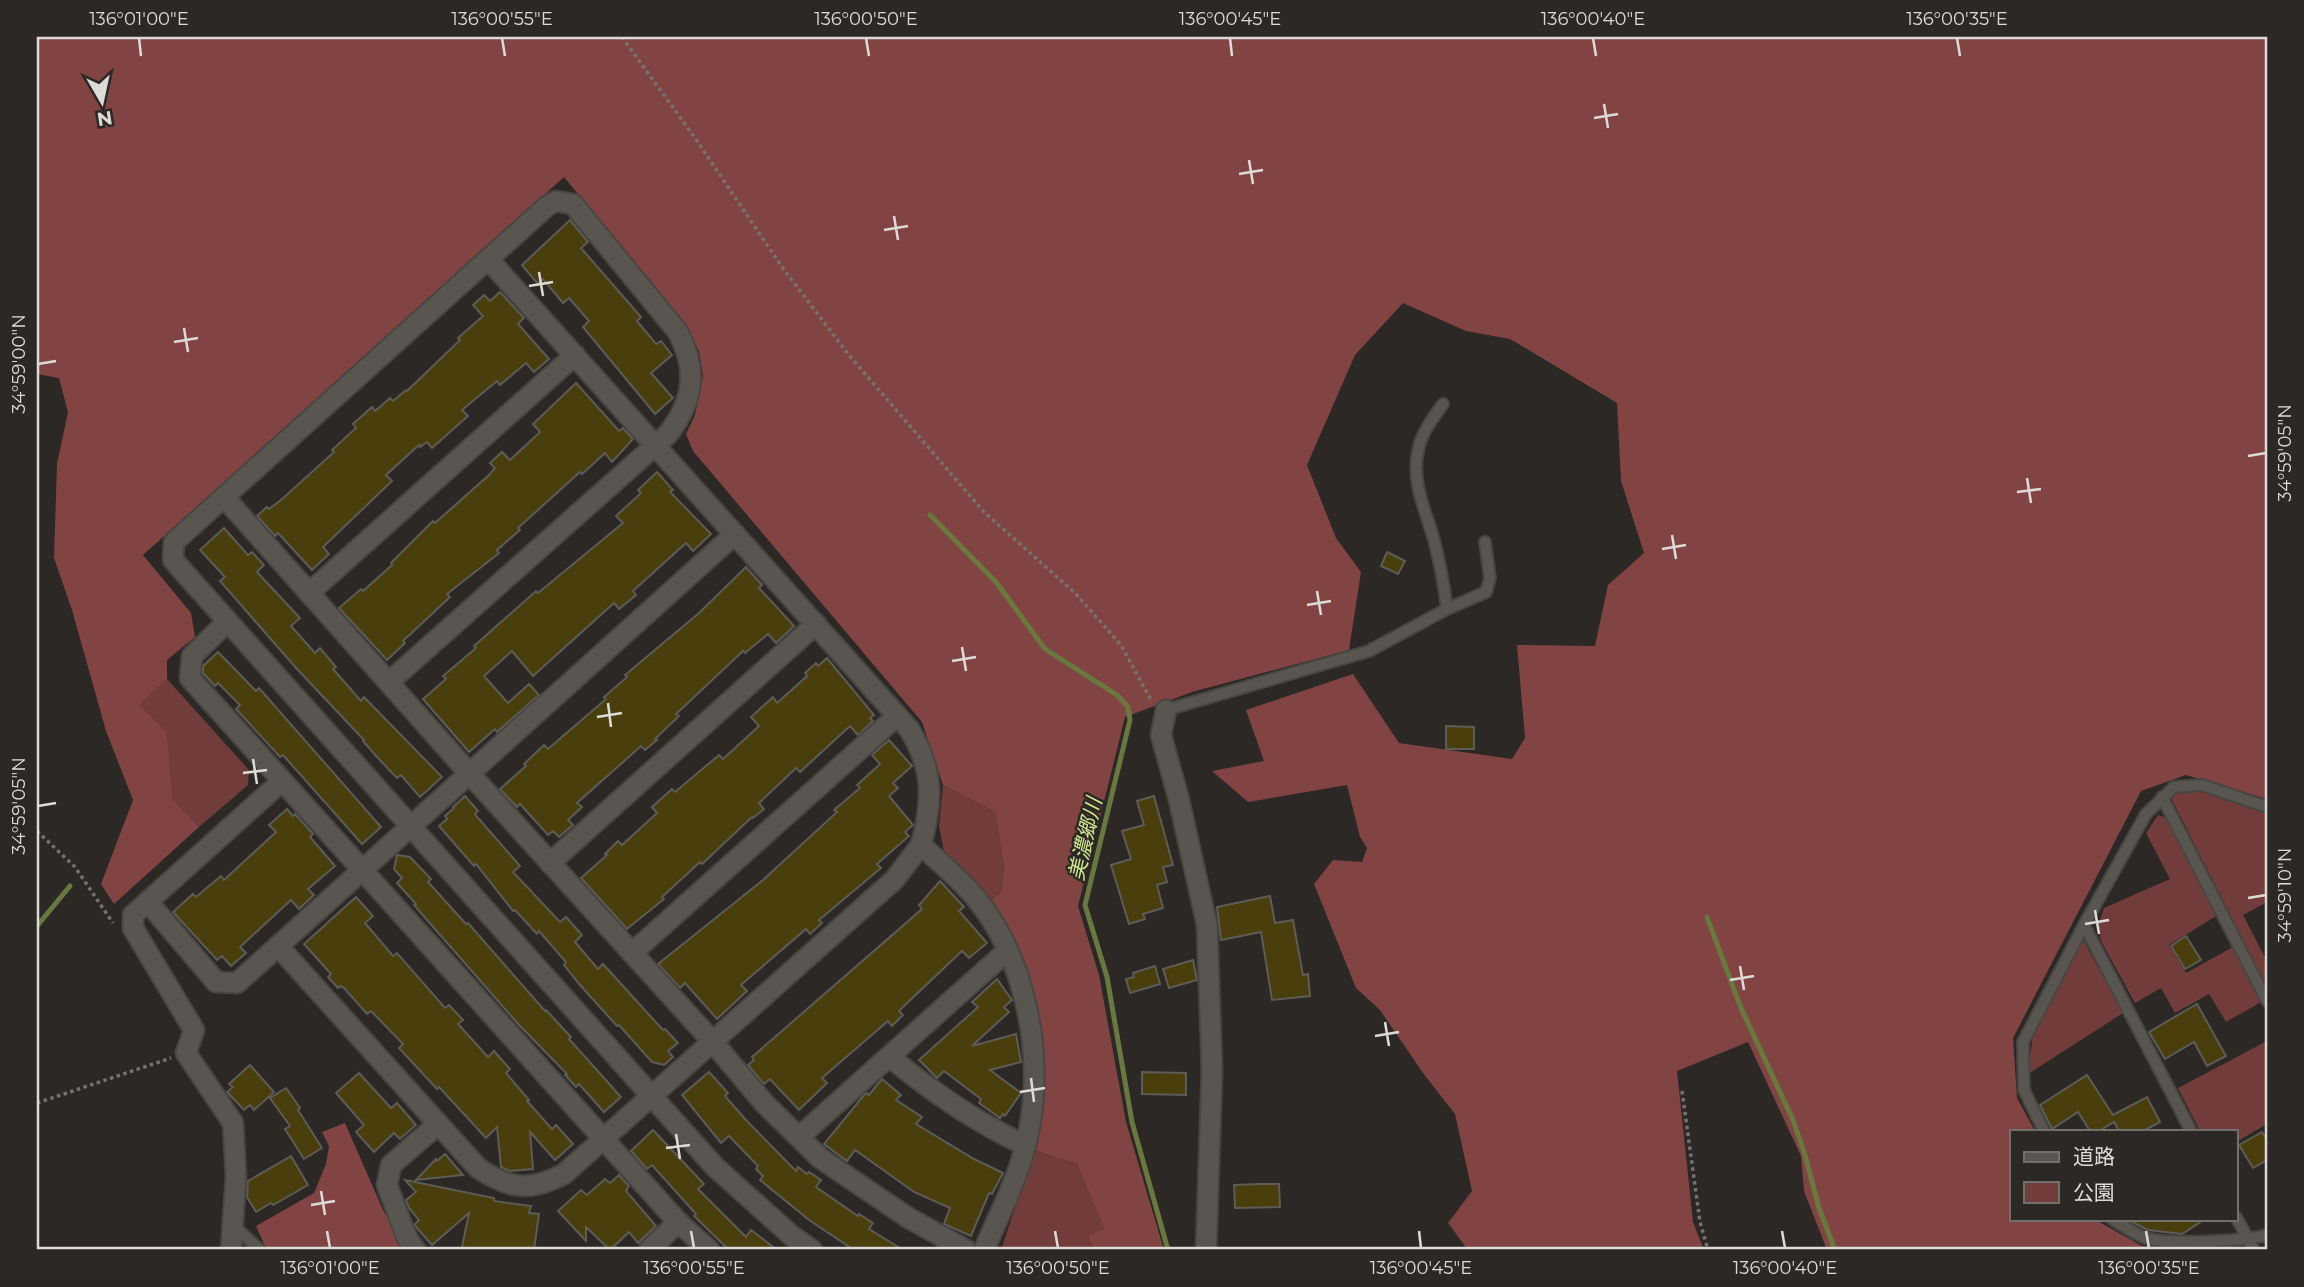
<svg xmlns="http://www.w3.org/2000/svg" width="2304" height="1287" font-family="Montserrat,'Noto Sans JP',sans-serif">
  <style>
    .green { fill: #723c3b }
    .forest { fill: #824442 }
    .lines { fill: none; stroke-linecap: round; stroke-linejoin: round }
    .stream { stroke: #69793d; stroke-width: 5 }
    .building { fill: #4a3f0c; stroke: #5d5c57; stroke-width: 2 }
    .service-casing { stroke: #484643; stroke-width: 14 }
    .minor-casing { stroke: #484643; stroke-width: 23 }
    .path { stroke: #75726f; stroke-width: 3.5; stroke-dasharray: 3.5 3.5; stroke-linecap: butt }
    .service { stroke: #595652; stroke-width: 10 }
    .minor { stroke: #595652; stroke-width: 19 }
    .ticks { fill: none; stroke: #dddbd8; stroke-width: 2.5 }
    .labels { text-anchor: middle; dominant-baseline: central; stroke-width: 5; stroke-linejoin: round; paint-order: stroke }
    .water-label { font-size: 21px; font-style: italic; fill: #cee78e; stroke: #2b2825 }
    .neatline { fill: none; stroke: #dddbd8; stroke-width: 2.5 }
    .ticks-label { font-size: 18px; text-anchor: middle; fill: #dddbd8 }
  </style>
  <rect width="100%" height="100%" fill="#2b2825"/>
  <g class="green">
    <polygon points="167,679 249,770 248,785 199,827 173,799 167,732 140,705"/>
    <polygon points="943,785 995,812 1004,867 1001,892 988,903 945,857 939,826"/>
    <polygon points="2208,791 2267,811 2267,902 2243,915 2267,961 2267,987 2171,798 2179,792"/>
    <polygon points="2158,815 2167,818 2218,915 2169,945 2186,973 2233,947 2261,1002 2226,1022 2209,994 2175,1013 2161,988 2135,1003 2101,941 2098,926 2104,908 2170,879 2146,833"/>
    <polygon points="2081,936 2123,1013 2028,1074 2033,1033"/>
    <polygon points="2267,1041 2267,1124 2236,1142 2236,1131 2200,1131 2178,1088"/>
    <polygon points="1034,1150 1077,1164 1106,1229 1088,1236 1094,1250 1001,1250"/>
  </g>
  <g class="forest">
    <polygon points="37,37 2267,37 2267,799 2186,775 2141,791 2013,1038 2017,1098 2035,1131 2012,1131 2012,1219 2094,1219 2142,1246 2218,1244 2232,1250 1827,1250 1804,1191 1801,1156 1748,1042 1677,1071 1693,1222 1704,1250 1468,1250 1448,1223 1472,1191 1455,1114 1423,1073 1380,1010 1356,988 1314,884 1333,860 1362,862 1367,848 1360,837 1347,785 1248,802 1212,771 1264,761 1246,710 1353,674 1399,743 1512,759 1525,738 1517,645 1595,646 1608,585 1644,553 1621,481 1617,403 1510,339 1466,331 1403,303 1355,355 1307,465 1336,538 1361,572 1349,650 1192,692 1125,717 1078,906 1099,975 1126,1122 1164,1250 1094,1250 1088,1236 1105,1229 1077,1164 1034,1150 1042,1110 1044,1076 1037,1016 988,903 1001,892 1004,867 995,812 943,785 922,722 693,451 686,434 695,415 703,376 699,351 684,323 564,177 143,555 191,613 195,637 167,660 167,679 140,705 167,732 173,799 199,827 114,904 101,884 133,800 106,731 72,610 54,558 57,464 68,412 59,378 37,374"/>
    <polygon points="345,1123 383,1210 406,1250 270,1250 265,1246 256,1226 314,1193 326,1164 329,1146 322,1132"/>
  </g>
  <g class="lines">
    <g class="stream">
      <polyline points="930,515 996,582 1045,649 1117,695 1128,707 1130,720 1085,905 1107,977 1132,1122 1168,1250"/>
      <polyline points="1707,917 1741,1008 1793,1120 1805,1155 1819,1208 1835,1250"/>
      <polyline points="37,926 70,886"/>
    </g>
  </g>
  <g class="building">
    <polygon points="570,220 588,242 581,248 641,317 637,321 656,344 661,341 672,355 651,373 673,398 655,414 583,327 589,321 569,298 563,303 543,279 538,284 522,265"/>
    <polygon points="500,292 524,318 518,324 549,359 534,372 526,363 500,385 497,381 462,410 468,416 432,448 427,442 420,447 419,445 386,475 392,481 323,547 329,554 312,570 278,533 275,536 257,516 267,507 269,509 281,500 334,452 332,450 356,428 353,424 372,407 375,411 390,398 393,401 406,390 407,391 460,340 458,338 483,316 473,305 484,295 490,301"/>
    <polygon points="576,383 619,431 623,428 633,439 612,462 605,453 582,474 580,472 518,528 520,530 497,550 499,553 447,594 450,597 403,641 405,643 387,660 339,608 361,589 363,591 392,565 391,563 433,521 435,523 489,475 495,468 490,463 502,452 510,460 540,432 533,424"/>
    <polygon points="657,472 673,490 670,492 711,534 693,551 686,543 633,591 636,595 619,609 614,603 533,676 512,651 484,676 508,703 529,684 539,695 497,732 495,729 469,752 423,699 446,679 443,676 476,648 474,646 509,615 536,591 538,593 623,523 616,516 641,493 638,490"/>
    <polygon points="224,528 248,555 252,552 264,565 257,572 300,618 291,626 315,653 320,648 336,667 333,669 361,701 364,697 442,777 420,797 401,775 397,778 377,757 363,741 364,740 297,669 220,581 225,577 200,550"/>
    <polygon points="1387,552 1405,561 1398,574 1381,566"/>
    <polygon points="746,567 762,585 759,588 794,626 776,643 768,634 745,653 743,651 676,714 679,716 655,739 657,740 645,750 641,746 577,803 582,807 568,820 573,825 559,837 553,831 548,835 520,804 517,807 500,789 526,766 524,764 544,745 548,749 606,699 604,697 627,677 625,675 699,613"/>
    <polygon points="218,652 256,691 259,688 381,827 362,844 283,755 280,757 236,709 240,705 218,683 215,686 203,673 203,666"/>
    <polygon points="827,658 874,715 870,718 873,721 858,735 850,726 800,772 796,768 759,803 764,809 753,818 752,817 702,864 700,862 662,897 664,899 627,929 581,878 607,855 605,854 618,841 622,845 657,813 652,807 672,789 675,792 719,755 723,759 759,726 751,717 773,697 777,703 807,676 805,673 816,663 818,666"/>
    <polygon points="1446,726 1474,727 1474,749 1446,749"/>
    <polygon points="889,740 912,766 893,783 898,788 889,796 913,825 905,832 909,836 877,864 881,868 819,920 822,923 810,934 806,929 741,985 747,991 717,1019 685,983 680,988 658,964 763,880 837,812 834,810 860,788 857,785 880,764 872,755"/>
    <polygon points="465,796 478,811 475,814 479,819 520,866 513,872 560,922 566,917 582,935 575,942 598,969 603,964 663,1030 665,1029 678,1043 668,1051 673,1057 664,1065 652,1062 619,1025 617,1026 580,985 564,965 566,962 539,931 537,934 515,910 513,911 476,864 474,866 439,826 447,819 445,816 454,808 453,807"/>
    <polygon points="1154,796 1173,865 1163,867 1167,882 1157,885 1163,908 1143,914 1145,919 1129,924 1111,865 1131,859 1122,831 1144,825 1137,801"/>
    <polygon points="287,809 293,816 295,814 313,834 310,837 335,866 308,889 314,895 299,909 291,900 240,947 246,953 231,966 222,956 217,960 173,912 193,894 196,897 221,876 224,880 276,832 269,825"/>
    <polygon points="397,855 410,857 431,879 428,882 466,924 468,923 545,1011 546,1010 571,1037 569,1039 621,1097 604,1112 579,1084 576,1087 565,1075 567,1074 519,1025 414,905 416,904 397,883 402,878 394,869"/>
    <polygon points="940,881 964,907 959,911 987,943 969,958 962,951 905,1005 899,1011 903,1015 892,1026 888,1021 822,1078 827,1083 799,1110 770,1079 764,1084 748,1065 754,1060 752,1057 922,909 919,905"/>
    <polygon points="1270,896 1275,923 1293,920 1303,975 1308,974 1310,996 1272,1000 1261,932 1221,940 1217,907"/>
    <polygon points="356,897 373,916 365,923 393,956 397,953 445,1008 449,1005 463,1020 458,1024 488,1057 494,1051 510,1069 506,1073 529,1100 527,1101 552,1129 556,1125 573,1144 555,1160 530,1132 533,1169 510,1171 501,1167 497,1127 486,1138 439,1087 437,1089 399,1048 403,1044 371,1011 367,1014 344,988 340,986 338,988 328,977 331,974 304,944"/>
    <polygon points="2186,936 2201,960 2185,969 2171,946"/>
    <polygon points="1193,960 1197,980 1169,988 1163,969"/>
    <polygon points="1155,966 1160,984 1130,993 1126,979 1134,977 1133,973"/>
    <polygon points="997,979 1012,1000 1004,1007 1009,1012 972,1046 1016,1034 1021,1062 990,1070 1021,1093 1005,1116 1003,1114 1000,1118 979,1103 981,1099 944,1071 937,1078 919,1060 978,1007 972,1002"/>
    <polygon points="2197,1004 2226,1056 2207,1066 2194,1042 2165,1059 2149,1032"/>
    <polygon points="250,1065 274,1092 254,1110 250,1105 244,1110 227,1092 233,1087 229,1084"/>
    <polygon points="709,1072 728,1093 725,1096 746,1120 796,1171 798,1167 807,1174 809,1172 821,1180 816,1187 858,1216 859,1214 873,1223 869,1229 903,1250 854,1250 809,1220 760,1180 763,1176 756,1169 758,1166 729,1136 721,1143 682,1095"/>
    <polygon points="1142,1072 1186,1073 1186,1095 1142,1094"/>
    <polygon points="359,1073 391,1108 397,1103 416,1125 400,1139 394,1133 374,1152 356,1132 364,1125 336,1093"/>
    <polygon points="2087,1075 2113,1115 2147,1097 2160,1122 2143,1131 2119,1131 2114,1122 2099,1131 2090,1131 2078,1112 2052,1129 2040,1105"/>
    <polygon points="882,1079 901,1095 896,1100 922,1117 916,1124 974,1159 1003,1173 992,1194 989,1193 971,1236 944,1224 950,1208 914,1192 855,1150 847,1161 824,1144 864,1095 867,1093 869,1095"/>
    <polygon points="286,1088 300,1108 298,1110 322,1148 304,1159 285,1129 290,1126 270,1098"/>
    <polygon points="653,1130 704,1184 698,1189 746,1237 751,1230 777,1250 729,1250 694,1216 696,1214 652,1165 647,1169 631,1151"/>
    <polygon points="2262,1132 2267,1140 2267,1160 2253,1168 2239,1145"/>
    <polygon points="445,1154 463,1175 416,1180 436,1159 437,1161"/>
    <polygon points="291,1156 308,1185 273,1205 271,1203 256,1212 247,1197 248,1181"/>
    <polygon points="619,1175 629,1186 626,1191 656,1226 638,1243 629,1232 610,1250 586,1227 586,1241 558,1211 581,1190 587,1195 605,1179 610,1183"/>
    <polygon points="405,1180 494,1198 494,1201 531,1206 529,1213 539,1214 534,1250 465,1250 465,1248 462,1247 469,1213 432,1245 416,1227 415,1224 419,1220 409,1208 406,1200 416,1192"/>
    <polygon points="1260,1184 1279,1184 1280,1207 1235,1208 1234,1185"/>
    <polygon points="2126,1219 2205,1219 2182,1234 2148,1230"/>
  </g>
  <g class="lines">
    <defs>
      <g id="service">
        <path d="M 1443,404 C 1433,418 1421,433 1418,451 C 1411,483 1426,511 1434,540 C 1440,563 1444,585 1447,609"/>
        <polyline points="1166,710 1369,651 1447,609 1486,592 1490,578 1485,542"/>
        <polyline points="2162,797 2267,1001"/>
        <polyline points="2084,925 2191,1131"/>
        <polyline points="2044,1131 2024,1090 2023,1042 2084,925 2146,814 2174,787 2202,785 2267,807"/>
        <polyline points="2236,1217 2254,1250"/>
        <path d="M 2112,1219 C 2122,1225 2134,1234 2146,1238 C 2169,1245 2244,1241 2267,1235"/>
        <polyline points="233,1225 260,1250"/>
      </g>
      <g id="minor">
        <path d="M 489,260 L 909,729 C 934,769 933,801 921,845 C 939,862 959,878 975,897 C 1025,957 1043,1050 1030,1125 C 1023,1169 1001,1210 984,1250"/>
        <polyline points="224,497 469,773 712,1041 764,1103 820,1158 907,1217 966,1250"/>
        <polyline points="309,593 575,355"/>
        <polyline points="227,622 192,656 190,678 678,1222 709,1250"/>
        <path d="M 389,682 L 668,434 C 694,400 698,370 678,332 L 573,204 L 556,201 L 547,206 L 174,542 L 173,560 L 715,1167 L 792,1236 L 812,1250"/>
        <polyline points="1166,710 1161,735 1179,800 1207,925 1212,1071 1206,1250"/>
        <polyline points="550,863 816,624"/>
        <polyline points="148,902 216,982 237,983 735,534"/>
        <path d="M 278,946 L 478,1168 C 509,1189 530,1192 564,1174 L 894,880 L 921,845"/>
        <polyline points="632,953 897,716"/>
        <path d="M 890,1057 C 932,1092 975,1122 1025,1145"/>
        <polyline points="799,1137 1007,951"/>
        <polyline points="231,1250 236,1177 233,1123 186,1053 194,1030 133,928 133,915 282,781"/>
        <polyline points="415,1250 407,1238 387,1185 391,1165 438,1124"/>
        <polyline points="649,1250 678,1222"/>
      </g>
    </defs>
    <use href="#service" class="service-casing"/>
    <use href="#minor" class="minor-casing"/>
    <g class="path">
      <polyline points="622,37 695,138 782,267 848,354 984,512 1075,593 1121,645 1151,700"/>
      <polyline points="37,831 75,867 113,923"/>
      <polyline points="1682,1091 1700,1222 1708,1250"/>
      <polyline points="37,1103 171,1058"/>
    </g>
    <use href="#service" class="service"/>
    <use href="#minor" class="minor"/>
  </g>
  <path class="ticks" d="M 139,38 L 141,56M 502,38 L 505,56M 866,38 L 869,56M 1230,38 L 1232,56M 1593,38 L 1596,56M 1957,38 L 1960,56M 1604,104 L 1608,128M 1594,118 L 1618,114M 1249,160 L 1253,184M 1239,174 L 1263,170M 894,216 L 898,240M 884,230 L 908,226M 539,272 L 543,296M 529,286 L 553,282M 184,328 L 188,352M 174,342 L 198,338M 38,364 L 56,361M 2248,456 L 2266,453M 2027,478 L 2031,503M 2017,492 L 2041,489M 1672,535 L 1676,559M 1662,549 L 1686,545M 1317,591 L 1321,615M 1307,605 L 1331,601M 962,647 L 966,671M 952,661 L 976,657M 608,703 L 611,727M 597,717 L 622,713M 253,759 L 257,784M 243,773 L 267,770M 38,806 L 56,803M 2248,898 L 2266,895M 2095,910 L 2099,934M 2085,924 L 2109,920M 1740,966 L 1744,990M 1730,980 L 1754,976M 1385,1022 L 1389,1046M 1375,1036 L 1399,1032M 1031,1078 L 1034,1102M 1020,1092 L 1045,1088M 676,1134 L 680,1159M 666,1148 L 690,1145M 321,1191 L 325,1215M 311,1205 L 335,1201M 327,1231 L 330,1248M 691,1231 L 694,1248M 1055,1231 L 1058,1248M 1419,1231 L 1421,1248M 1782,1231 L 1785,1248M 2146,1231 L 2149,1248"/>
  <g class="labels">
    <g class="water-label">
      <text transform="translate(1085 839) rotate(-77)">美濃郷川</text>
    </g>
  </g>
  <rect width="2304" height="1287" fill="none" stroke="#2b2825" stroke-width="77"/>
  <rect x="2010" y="1130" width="228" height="91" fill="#2b2825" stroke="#72706d" stroke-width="2"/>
  <rect x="2024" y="1152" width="35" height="10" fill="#595652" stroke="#72706d" stroke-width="2"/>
  <text x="2073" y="1164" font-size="21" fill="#dddbd8">道路</text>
  <rect x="2024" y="1182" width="35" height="21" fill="#723c3b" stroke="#72706d" stroke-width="2"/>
  <text x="2073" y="1200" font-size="21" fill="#dddbd8">公園</text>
  <g transform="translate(102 102) rotate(171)" stroke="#2b2825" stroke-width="5" paint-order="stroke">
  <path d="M0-5L12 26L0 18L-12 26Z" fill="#dddbd8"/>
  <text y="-10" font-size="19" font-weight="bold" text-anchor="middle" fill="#dddbd8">N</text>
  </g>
  <rect x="38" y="38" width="2228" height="1210" class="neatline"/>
  <g class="ticks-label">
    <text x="139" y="25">136°01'00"E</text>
    <text x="502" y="25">136°00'55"E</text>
    <text x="866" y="25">136°00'50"E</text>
    <text x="1230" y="25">136°00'45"E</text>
    <text x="1593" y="25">136°00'40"E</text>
    <text x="1957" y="25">136°00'35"E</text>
    <text transform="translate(19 364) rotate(-90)" y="6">34°59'00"N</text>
    <text transform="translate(2285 453) rotate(-90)" y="6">34°59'05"N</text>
    <text transform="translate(19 806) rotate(-90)" y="6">34°59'05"N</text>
    <text transform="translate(2285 895) rotate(-90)" y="6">34°59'10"N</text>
    <text x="330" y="1274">136°01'00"E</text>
    <text x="694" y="1274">136°00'55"E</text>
    <text x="1058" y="1274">136°00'50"E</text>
    <text x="1421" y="1274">136°00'45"E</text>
    <text x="1785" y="1274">136°00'40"E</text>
    <text x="2149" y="1274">136°00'35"E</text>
  </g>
</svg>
